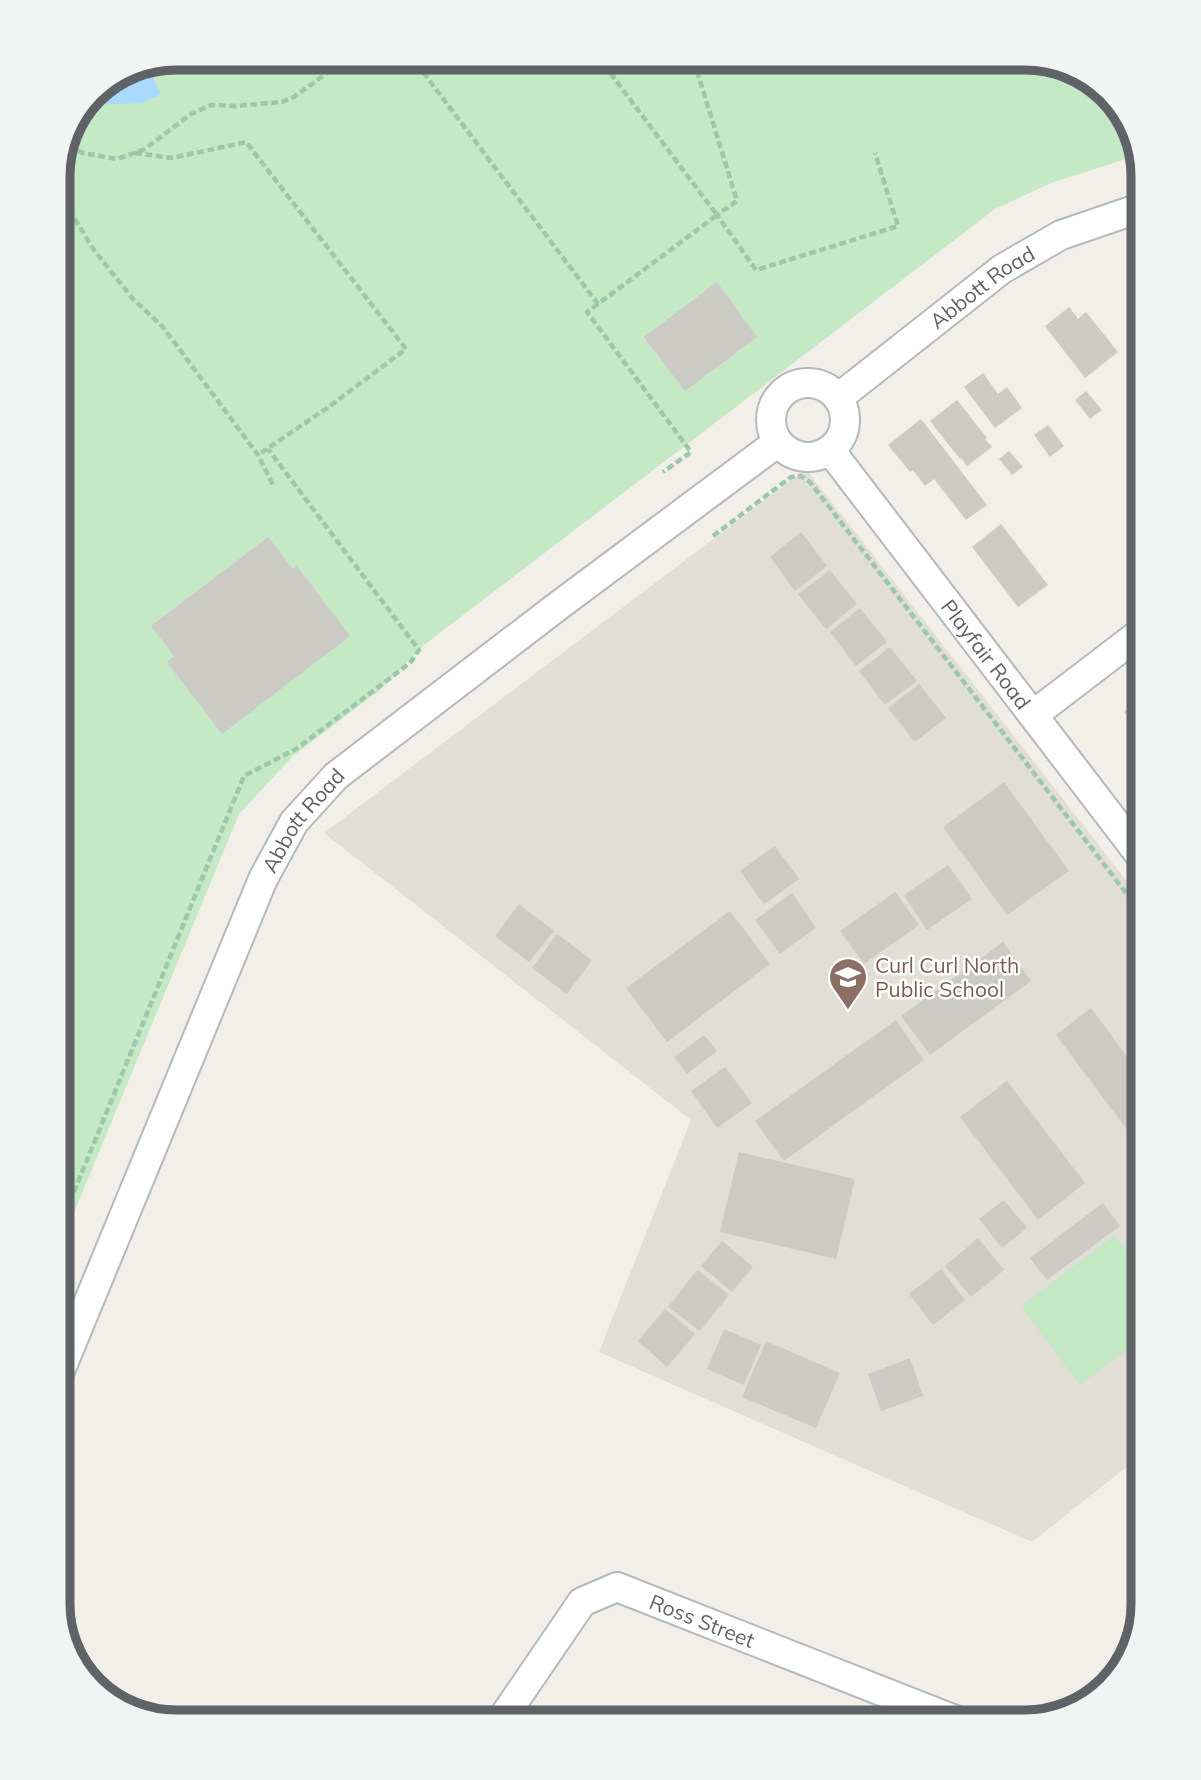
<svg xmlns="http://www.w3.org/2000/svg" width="1201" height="1780" font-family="Mulish,sans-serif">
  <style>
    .education { fill: #e1ded6 }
    .green { fill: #c5e8c5 }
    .water { fill: #aadaff }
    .building { fill: #cccac5 }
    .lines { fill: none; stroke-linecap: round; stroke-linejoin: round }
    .minor-casing { stroke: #b5b8bc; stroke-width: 32 }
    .path { stroke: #9cc7a9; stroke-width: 4.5; stroke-dasharray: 7 3.5; stroke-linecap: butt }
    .minor { stroke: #fff; stroke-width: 28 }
    .labels { text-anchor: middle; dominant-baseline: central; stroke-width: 5; stroke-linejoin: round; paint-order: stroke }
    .street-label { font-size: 21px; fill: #5f6368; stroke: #fff }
    .education-label { font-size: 21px; fill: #785e54; stroke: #fff; text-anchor: start }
    .rim { fill: none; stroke: #5f6368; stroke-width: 9 }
  </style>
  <rect width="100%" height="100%" fill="#f1efe8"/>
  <polygon class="education" points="806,469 1143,902 1143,1454 1032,1542 599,1352 691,1120 324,833"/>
  <g class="green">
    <polygon points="1032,58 1084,74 1128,117 1138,155 1051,183 995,209 424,645 380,690 294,755 239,814 58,1251 58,169 93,92 131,67"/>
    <polygon points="1115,1235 1143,1273 1143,1338 1080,1385 1021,1306"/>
  </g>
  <polygon class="water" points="148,66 161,94 142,103 87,105 93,92 131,67"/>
  <g class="building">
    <polygon points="717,282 757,337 685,391 644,337"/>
    <polygon points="1069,307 1078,319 1086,312 1118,352 1085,378 1045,326"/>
    <polygon points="983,373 998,394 1007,387 1022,408 995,428 964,387"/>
    <polygon points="1086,391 1102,410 1090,419 1075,400"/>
    <polygon points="957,400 987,438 985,439 992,447 967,466 961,458 960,459 930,421"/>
    <polygon points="921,419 987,505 966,520 934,479 925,486 913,470 910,472 888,445"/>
    <polygon points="1048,425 1064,446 1050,457 1034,435"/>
    <polygon points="1009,451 1023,467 1012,475 999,459"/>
    <polygon points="1001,524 1048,585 1018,607 972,547"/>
    <polygon points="801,532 827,566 795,591 770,557"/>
    <polygon points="268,537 293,569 297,566 350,636 222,734 167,662 174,656 151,626"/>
    <polygon points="830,570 857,604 826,629 798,594"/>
    <polygon points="860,608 887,642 856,666 830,632"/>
    <polygon points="890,647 917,681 885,705 859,671"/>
    <polygon points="919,684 946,718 915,742 888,708"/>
    <polygon points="1143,697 1143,737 1124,712"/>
    <polygon points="1004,782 1069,871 1007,915 943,827"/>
    <polygon points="775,846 799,879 764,904 740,871"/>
    <polygon points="948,865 972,899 927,930 904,895"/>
    <polygon points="895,892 919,925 864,964 840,931"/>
    <polygon points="792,893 816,928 780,954 755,920"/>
    <polygon points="519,904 554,931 529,962 495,936"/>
    <polygon points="730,911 770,964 667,1042 626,988"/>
    <polygon points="557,934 592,960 567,994 532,968"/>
    <polygon points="1003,942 1031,981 930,1055 901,1016"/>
    <polygon points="1143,1001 1143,1030 1129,1012"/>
    <polygon points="1091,1008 1143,1078 1143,1151 1056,1035"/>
    <polygon points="896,1020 924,1060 784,1161 755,1121"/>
    <polygon points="704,1035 717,1051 687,1074 674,1057"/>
    <polygon points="725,1067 752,1103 717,1128 691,1091"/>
    <polygon points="1007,1081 1085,1183 1038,1220 960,1117"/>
    <polygon points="739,1152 855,1179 836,1259 720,1232"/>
    <polygon points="1004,1200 1027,1228 1002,1248 979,1219"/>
    <polygon points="1103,1203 1120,1226 1047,1280 1030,1258"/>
    <polygon points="978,1238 1004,1270 971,1297 945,1266"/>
    <polygon points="722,1241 753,1267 732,1292 701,1266"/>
    <polygon points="941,1269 965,1300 933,1325 909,1294"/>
    <polygon points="697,1270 729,1295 700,1331 668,1307"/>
    <polygon points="665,1309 695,1334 667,1367 638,1341"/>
    <polygon points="724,1329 761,1345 744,1385 707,1369"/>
    <polygon points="766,1341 840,1373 816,1428 742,1397"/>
    <polygon points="910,1358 923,1396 881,1411 868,1374"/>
  </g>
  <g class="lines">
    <defs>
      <g id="minor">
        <circle cx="808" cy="420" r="37"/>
        <path id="s1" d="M 838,398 L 1002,269 L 1061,235 L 1143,207"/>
        <path id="s2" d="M 830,450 L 1143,859"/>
        <polyline points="1033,715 1143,631"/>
        <path id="s3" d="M 58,1376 L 263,879 L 294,822 L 336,776 L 558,606 L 778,442"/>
        <path id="s4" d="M 500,1722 L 582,1602 L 617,1587 L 960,1722"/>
      </g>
    </defs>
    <use href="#minor" class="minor-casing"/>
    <g class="path">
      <polyline points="694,61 737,201 717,215 756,270 898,226 875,153"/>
      <polyline points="417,64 598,304 717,215 602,62"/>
      <polyline points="68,147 83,153 117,159 145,149 191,114 211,105 236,106 282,102 294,97 338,65"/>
      <polyline points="135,153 172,158 246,142 406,349 330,406 258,455"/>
      <polyline points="58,170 58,168"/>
      <polyline points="58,192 94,250 133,299 163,327 258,455 274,487"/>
      <polyline points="598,304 587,312 691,452 663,472"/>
      <polyline points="713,536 791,477 801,476 810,482 1143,915"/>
      <polyline points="58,1231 244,776 296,749 410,663 419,650 268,449"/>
    </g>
    <use href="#minor" class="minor"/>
  </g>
  <defs>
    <symbol id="school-pin" viewBox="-11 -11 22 30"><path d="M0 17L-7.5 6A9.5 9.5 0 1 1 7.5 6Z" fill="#8d6e63" stroke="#fff"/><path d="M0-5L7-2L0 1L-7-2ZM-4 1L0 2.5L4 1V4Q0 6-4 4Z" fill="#fff"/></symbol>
  </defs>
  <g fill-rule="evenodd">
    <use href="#school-pin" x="826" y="955" width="44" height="60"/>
  </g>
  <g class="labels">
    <g class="street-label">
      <text stroke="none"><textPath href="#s1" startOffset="182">Abbott Road</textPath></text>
      <text stroke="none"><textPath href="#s2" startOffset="257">Playfair Road</textPath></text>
      <text stroke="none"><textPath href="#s3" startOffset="609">Abbott Road</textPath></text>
      <text stroke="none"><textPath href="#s4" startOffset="275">Ross Street</textPath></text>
    </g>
    <g class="education-label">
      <text x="875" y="965">Curl Curl North<tspan x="875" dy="24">Public School</tspan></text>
    </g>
  </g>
  <path d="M0 0H1201V1780H0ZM176 70H1025A106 106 0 0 1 1131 176V1604A106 106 0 0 1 1025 1710H176A106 106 0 0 1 70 1604V176A106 106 0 0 1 176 70Z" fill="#f2f3f3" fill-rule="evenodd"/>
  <path class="rim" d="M176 70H1025A106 106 0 0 1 1131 176V1604A106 106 0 0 1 1025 1710H176A106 106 0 0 1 70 1604V176A106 106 0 0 1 176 70Z"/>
</svg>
